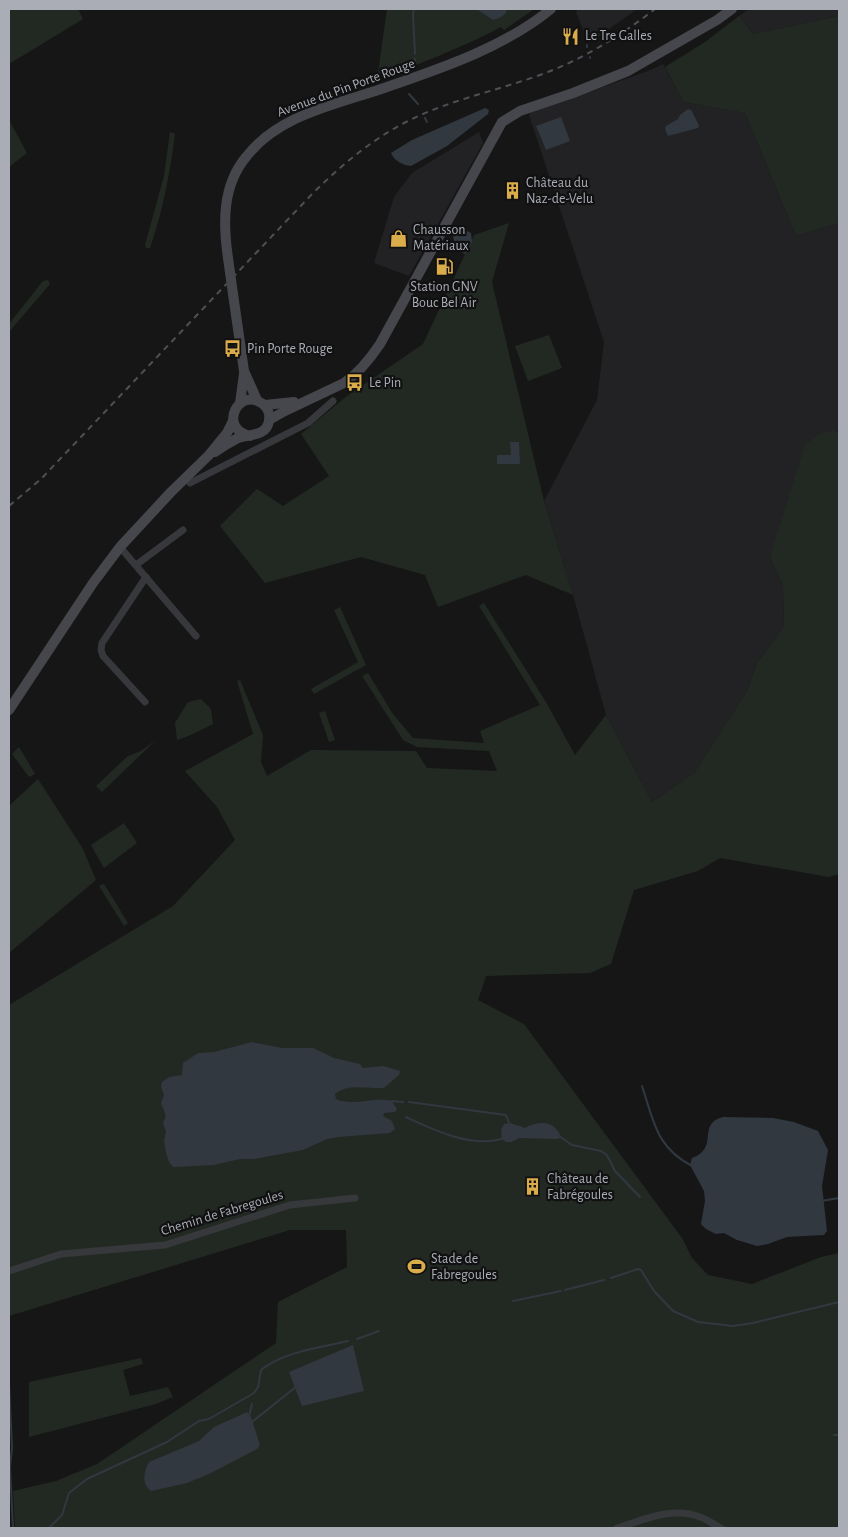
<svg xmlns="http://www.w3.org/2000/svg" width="848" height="1537" font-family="'Alegreya Sans',sans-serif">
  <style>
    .built { fill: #222224 }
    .green { fill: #222923 }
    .water { fill: #31383f }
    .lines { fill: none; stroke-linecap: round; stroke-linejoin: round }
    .stream { stroke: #31383f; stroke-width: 2 }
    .street { stroke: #37383c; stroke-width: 7 }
    .secondary { stroke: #46474c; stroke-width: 10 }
    .rail { stroke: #4f5055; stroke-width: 2; stroke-dasharray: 6 5; stroke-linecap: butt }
    .secondary-bridge { stroke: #46474c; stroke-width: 10 }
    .labels { text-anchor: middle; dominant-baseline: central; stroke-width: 4.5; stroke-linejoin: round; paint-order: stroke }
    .poi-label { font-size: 14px; fill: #aaadb6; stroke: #111112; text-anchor: start }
    .street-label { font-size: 14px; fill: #aaadb6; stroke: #111112 }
  </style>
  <rect width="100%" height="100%" fill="#161617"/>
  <g class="built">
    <polygon points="579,9 637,9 598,37 588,42 576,12"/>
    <polygon points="749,9 839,9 839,16 753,34 739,16"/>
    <polygon points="663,64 683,102 745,113 796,236 839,223 839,433 834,430 770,557 783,586 784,626 757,663 747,691 694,773 652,802 606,715 573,595 544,501 597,400 604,342 529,115 532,112 648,71"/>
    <polygon points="479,132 483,143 409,276 374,263 394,197 412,173"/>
  </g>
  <g class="green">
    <polygon points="9,9 78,9 83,19 9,64"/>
    <path d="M 387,9 L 476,9 L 493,20 L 506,12 L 507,9 L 534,9 L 504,30 L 501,27 C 461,48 419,64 377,80 Z"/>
    <polygon points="739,16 753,34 839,16 839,223 796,236 745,113 683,102 665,67 705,42"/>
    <polygon points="9,120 27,153 9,167"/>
    <path d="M 170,132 L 175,134 C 170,172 163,211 150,248 L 146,248 L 145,245 L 164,176 Z"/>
    <polygon points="509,223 492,282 544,501 573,595 526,575 438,607 425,575 361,557 265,583 220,526 257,489 283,506 329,476 301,434 347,396 423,344 474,235"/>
    <polygon points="48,280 50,284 9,332 9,324 43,281"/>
    <polygon points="549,335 562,368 528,381 515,346"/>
    <polygon points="834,430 839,433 839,874 829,877 720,858 698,871 634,890 611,964 590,973 486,976 478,1000 524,1024 682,1238 692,1258 708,1275 752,1284 821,1257 839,1253 839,1528 15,1528 13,1491 56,1481 97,1464 276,1343 278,1302 347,1267 346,1230 290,1230 9,1316 9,1005 173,906 235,840 217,807 185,771 253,734 237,681 240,680 263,735 261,762 267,776 311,750 416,751 427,768 497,771 489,751 417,747 403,740 362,676 368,673 393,714 413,738 484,743 480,731 540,705 479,606 484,603 546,702 575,755 606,715 652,802 694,773 747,691 757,663 784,626 783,586 770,557 805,445 819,434"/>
    <polygon points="340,607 366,665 314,694 311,689 358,662 334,610"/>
    <path d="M 201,699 L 211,709 L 213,724 C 201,730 190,736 177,740 L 175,723 L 188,702 Z"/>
    <polygon points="325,711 335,740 329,742 319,713"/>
    <polygon points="157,739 102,792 96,786 128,756 141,751"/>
    <polygon points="19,747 35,774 29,777 12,754"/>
    <polygon points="38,779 83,849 96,880 9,953 9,806"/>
    <polygon points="124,823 137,843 104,868 91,845"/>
    <polygon points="104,884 128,923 124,926 99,886"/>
    <polygon points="141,1358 143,1364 123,1370 130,1396 168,1387 173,1397 156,1404 29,1437 29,1382"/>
  </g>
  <g class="water">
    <path d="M 476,9 L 507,9 C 506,16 499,18 493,20 Z"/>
    <path d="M 485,108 L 489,110 L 488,114 L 447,146 L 411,166 C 403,165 394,161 391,153 L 412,140 Z"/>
    <polygon points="688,109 691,110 699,125 698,128 668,136 665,129 666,126 678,119 680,115"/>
    <polygon points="561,117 570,141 546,150 536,126"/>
    <polygon points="459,227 471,233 472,242 465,254 457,250 453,237"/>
    <polygon points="510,442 519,442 520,464 497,464 497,455 511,455"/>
    <path d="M 252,1042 L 282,1048 L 313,1048 L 334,1058 L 360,1064 L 363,1068 L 383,1066 L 400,1071 L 399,1075 L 384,1088 C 368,1089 347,1083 335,1094 L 336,1099 C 353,1107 374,1096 392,1101 L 397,1109 L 395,1112 L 384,1113 L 383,1116 L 392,1121 L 395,1129 L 390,1133 L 338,1137 L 327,1139 L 303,1150 L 254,1159 L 240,1159 L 214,1165 L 173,1167 L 169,1162 L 166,1153 L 164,1141 L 166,1132 L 163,1123 C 168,1115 164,1111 161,1103 L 164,1095 L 161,1087 L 162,1082 L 169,1077 L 182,1075 L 183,1063 L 198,1053 L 214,1052 Z"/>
    <path d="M 723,1117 L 773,1118 L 794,1122 L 818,1131 L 828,1150 L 822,1186 L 827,1231 L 824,1235 L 787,1237 L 768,1244 L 757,1246 L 737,1240 L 724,1233 L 716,1234 L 706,1229 L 701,1224 L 705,1201 L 704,1191 L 690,1165 L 692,1158 C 720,1148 696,1124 723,1117 Z"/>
    <path d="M 510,1123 L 525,1128 C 539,1120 555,1121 561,1137 L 558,1139 L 519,1138 L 512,1142 L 506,1142 L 502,1139 L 501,1130 L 504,1124 Z"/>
    <polygon points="353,1345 364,1391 302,1406 289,1372"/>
    <path d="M 247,1412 L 251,1417 L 260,1445 L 257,1449 L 211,1473 L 187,1483 L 151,1491 C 141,1483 144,1471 149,1462 L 199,1441 L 214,1427 Z"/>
  </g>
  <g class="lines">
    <g class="stream">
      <polyline points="414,9 413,14 415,54"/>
      <polyline points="587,45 587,47"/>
      <polyline points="590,57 590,58"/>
      <polyline points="415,59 415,63"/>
      <polyline points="409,94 418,104"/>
      <polyline points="425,118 427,122"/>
      <path d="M 642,1086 C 654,1122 656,1147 692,1166"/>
      <polyline points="392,1101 403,1102"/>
      <polyline points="409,1102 506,1115 509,1123"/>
      <path d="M 406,1117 C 434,1130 473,1149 504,1138"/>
      <polyline points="559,1136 572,1145 601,1151 607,1155 615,1171 640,1197"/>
      <polyline points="821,1201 839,1198"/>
      <polyline points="611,1278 638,1269 641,1270 654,1291 673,1311 698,1322 733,1326 753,1323 839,1302"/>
      <polyline points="565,1290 604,1280"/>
      <polyline points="513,1301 561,1291"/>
      <polyline points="357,1339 379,1331"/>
      <polyline points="9,1382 12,1448 10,1467 13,1528"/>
      <polyline points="249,1416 252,1404"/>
      <polyline points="252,1422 297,1386"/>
      <polyline points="834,1435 839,1435"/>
      <path d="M 49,1528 L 62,1515 L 69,1493 L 87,1479 L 167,1442 L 199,1421 L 209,1419 L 254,1393 L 258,1387 L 261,1370 C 285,1351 319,1348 348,1341"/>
    </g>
    <g class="street">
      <polyline points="190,483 308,423 333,401"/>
      <polyline points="120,547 196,636"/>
      <polyline points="136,565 183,530"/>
      <polyline points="145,702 103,656 101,650 102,643 146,577"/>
      <polyline points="9,1271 61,1254 165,1245 290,1205 355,1198"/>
      <path d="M 617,1528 C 643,1520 673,1506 700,1517 C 707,1519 714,1525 721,1528"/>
    </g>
    <g class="secondary">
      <path d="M 228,258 C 223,224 222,186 246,157 C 280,113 340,104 390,86 C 445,67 506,46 551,9"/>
      <polyline points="233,294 244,371 257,400"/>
      <polyline points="240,403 244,374"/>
      <polyline points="265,405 294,402"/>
      <path d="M 269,420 L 285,411 L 344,383 C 359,373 370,359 380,344 L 502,122 L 520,111 L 573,93 L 628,71 L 717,20 L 732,9"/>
      <path d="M 215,452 C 222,447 230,442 238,438 C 249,434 266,437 269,421 C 270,415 268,408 263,404 C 239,386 217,428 250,436"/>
      <polyline points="9,710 93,583 120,547 171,492 209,455 227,433 233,421"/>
    </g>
    <path class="rail" d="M 9,506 L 41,479 L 314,192 C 342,165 370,141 404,123 C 446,101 492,92 537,76 C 580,61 619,37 655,9"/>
    <polyline class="secondary-bridge" points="228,258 233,294"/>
  </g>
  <defs>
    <symbol id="restaurant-bare" viewBox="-9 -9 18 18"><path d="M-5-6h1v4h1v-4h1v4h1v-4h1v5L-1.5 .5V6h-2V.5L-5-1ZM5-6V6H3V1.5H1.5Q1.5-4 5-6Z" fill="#dbac4a" stroke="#111112" stroke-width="2.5" paint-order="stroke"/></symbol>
    <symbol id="building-bare" viewBox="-9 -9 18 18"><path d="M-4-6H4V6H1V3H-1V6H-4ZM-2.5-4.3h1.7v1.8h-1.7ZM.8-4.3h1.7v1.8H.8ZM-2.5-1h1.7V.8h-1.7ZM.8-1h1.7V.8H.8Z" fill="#dbac4a" stroke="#111112" stroke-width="2.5" paint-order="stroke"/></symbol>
    <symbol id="shop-bare" viewBox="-9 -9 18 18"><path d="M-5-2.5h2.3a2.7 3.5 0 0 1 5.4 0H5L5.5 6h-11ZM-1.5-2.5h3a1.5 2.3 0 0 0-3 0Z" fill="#dbac4a" stroke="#111112" stroke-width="2.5" paint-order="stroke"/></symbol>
    <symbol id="fuel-bare" viewBox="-9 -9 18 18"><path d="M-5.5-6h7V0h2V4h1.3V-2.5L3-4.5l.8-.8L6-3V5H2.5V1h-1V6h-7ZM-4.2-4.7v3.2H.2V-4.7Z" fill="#dbac4a" stroke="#111112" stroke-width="2.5" paint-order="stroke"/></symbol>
    <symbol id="bus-bare" viewBox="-9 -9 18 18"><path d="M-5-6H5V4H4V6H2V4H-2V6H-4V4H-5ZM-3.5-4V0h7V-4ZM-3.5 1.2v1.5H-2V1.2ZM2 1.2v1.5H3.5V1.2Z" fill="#dbac4a" stroke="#111112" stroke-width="2.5" paint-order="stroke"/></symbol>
    <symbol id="stadium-bare" viewBox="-9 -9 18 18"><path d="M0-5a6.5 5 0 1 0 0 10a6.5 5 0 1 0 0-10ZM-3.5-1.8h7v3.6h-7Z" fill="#dbac4a" stroke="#111112" stroke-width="2.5" paint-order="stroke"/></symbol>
  </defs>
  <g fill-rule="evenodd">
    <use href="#restaurant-bare" x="558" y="24" width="25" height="25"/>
    <use href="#building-bare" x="500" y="178" width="25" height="25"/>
    <use href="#shop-bare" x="386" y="226" width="25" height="25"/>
    <use href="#fuel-bare" x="432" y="254" width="25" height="25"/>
    <use href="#bus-bare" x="220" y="336" width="25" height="25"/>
    <use href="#bus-bare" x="342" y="370" width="25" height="25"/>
    <use href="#building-bare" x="520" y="1174" width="25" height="25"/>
    <use href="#stadium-bare" x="404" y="1254" width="25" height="25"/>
  </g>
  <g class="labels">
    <g class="poi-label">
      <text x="585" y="36">Le Tre Galles</text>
      <text x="526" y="183">Château du<tspan x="526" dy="16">Naz-de-Velu</tspan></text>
      <text x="413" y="230">Chausson<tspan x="413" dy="16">Matériaux</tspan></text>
      <text x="444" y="287" text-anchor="middle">Station GNV<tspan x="444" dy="16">Bouc Bel Air</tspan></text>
      <text x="247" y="349">Pin Porte Rouge</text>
      <text x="369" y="383">Le Pin</text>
      <text x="547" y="1179">Château de<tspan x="547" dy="16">Fabrégoules</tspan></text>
      <text x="431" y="1259">Stade de<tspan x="431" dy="16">Fabregoules</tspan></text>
    </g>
    <g class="street-label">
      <text transform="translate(346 88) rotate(-20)">Avenue du Pin Porte Rouge</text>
      <text transform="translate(222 1213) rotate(-17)">Chemin de Fabregoules</text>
    </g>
  </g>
  <rect width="848" height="1537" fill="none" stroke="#aaadb6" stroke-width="20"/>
</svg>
